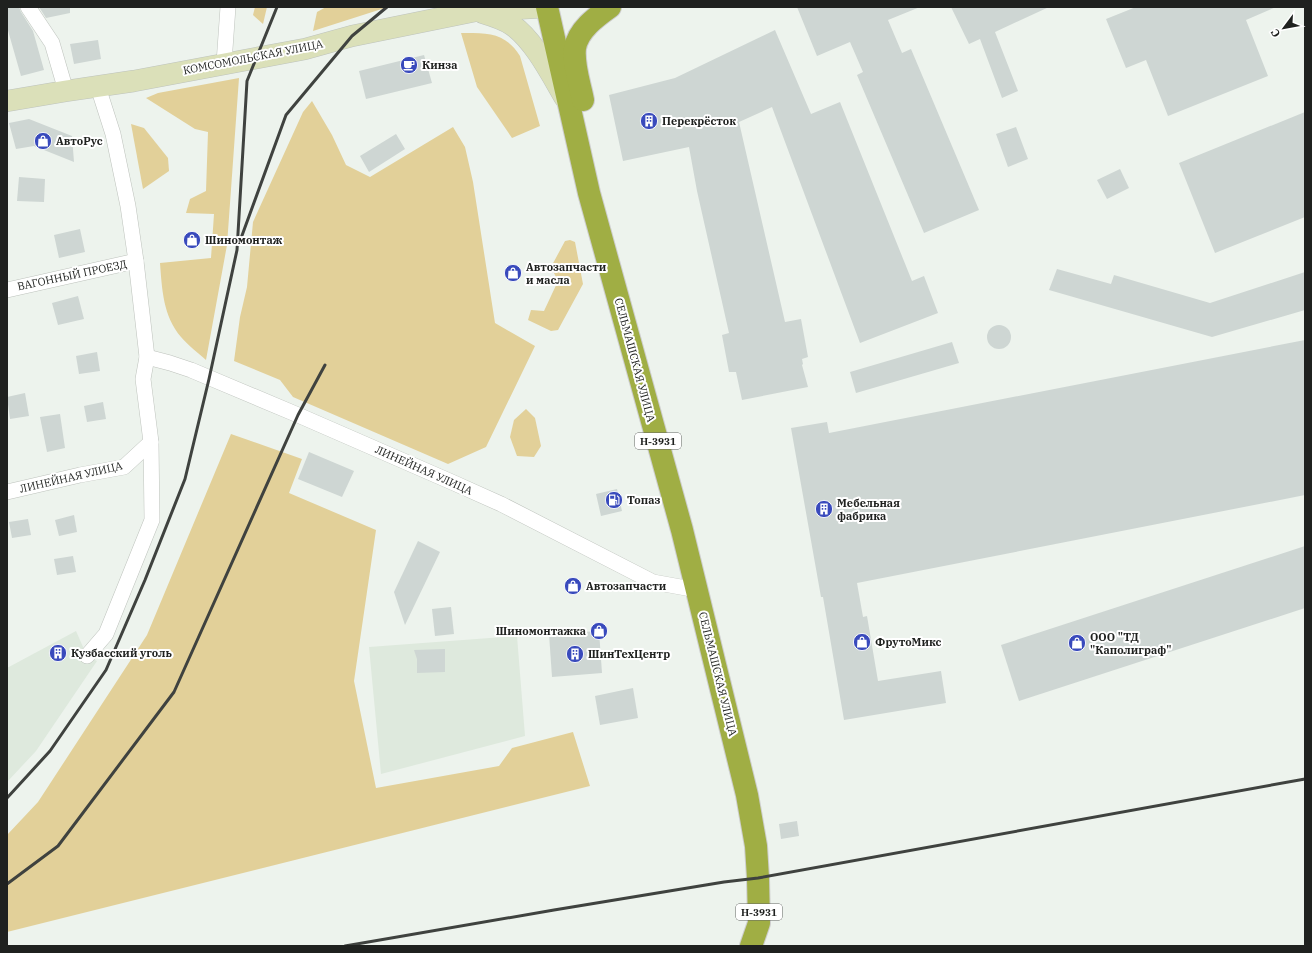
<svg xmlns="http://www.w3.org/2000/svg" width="1312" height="953" font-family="'IBM Plex Serif',serif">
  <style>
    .built { fill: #dee9dd }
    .green { fill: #e2d099 }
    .building { fill: #ced6d3 }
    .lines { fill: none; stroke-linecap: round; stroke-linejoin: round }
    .minor-casing { stroke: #bec3bd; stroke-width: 16 }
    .secondary-casing { stroke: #bec3bd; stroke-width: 22 }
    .trunk-casing { stroke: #cecece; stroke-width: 24 }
    .minor { stroke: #fff; stroke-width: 15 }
    .secondary { stroke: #dbe0b9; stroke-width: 21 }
    .trunk { stroke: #a0ae44; stroke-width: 22 }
    .rail { stroke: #3f423f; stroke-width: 3 }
    .labels { text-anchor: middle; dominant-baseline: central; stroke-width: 4; stroke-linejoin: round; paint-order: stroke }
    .shield { fill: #fff; stroke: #626462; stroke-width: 1 }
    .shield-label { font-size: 10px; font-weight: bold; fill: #1f211f }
    .street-label { font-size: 11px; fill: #1f211f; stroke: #fff }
    .poi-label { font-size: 11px; font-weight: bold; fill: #1f211f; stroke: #fff; text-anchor: start }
  </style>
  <rect width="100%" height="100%" fill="#edf3ed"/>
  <g class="built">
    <polygon points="76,631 87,656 97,661 36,751 7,782 7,668"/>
    <polygon points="517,636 525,736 381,774 369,647"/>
  </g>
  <g class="green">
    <polygon points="255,7 267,7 263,24 253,15"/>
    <polygon points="326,7 388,7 313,31 317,12"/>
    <path d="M 461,33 C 487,33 505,32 520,56 L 540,126 L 512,138 L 477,87 Z"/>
    <path d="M 239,78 L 227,245 L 206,360 C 198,353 188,345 181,337 C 163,316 162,289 160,263 L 211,258 L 214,214 L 186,213 L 190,199 L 206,191 L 208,132 L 195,129 L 146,98 L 158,93 Z"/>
    <polygon points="312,101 332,135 346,165 370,177 453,127 465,147 473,182 495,323 535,346 486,447 448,464 293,397 280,380 234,361 240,317 247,287 253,222 303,112"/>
    <polygon points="131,124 144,128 168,158 169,171 143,189"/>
    <polygon points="570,240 575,242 583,284 558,330 551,331 528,320 531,310 544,311 558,281 551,267 565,241"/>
    <polygon points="526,409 535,418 541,446 534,457 517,456 510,437 514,420"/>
    <polygon points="231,434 302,459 289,493 376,530 354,681 376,788 499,766 512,748 573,732 590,786 7,932 7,835 38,802 147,635"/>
  </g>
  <g class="building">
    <polygon points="7,7 19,7 21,12 33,31 44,70 21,76 7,27"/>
    <polygon points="39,7 70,7 70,13 46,18"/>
    <polygon points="797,7 920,7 888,20 902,53 911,49 979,210 924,233 857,75 863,72 850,42 817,56"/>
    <polygon points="951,7 1049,7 995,32 1018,91 1002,98 980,39 969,44"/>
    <polygon points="1136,7 1276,7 1246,20 1268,76 1168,116 1146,60 1126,68 1106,19"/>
    <polygon points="775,30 811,114 840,102 912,281 924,276 938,313 860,343 772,107 739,122 785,322 801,319 808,357 802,359 803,364 802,365 808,387 742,400 736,372 729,372 722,335 729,333 697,191 689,147 623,161 609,95 675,78"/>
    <polygon points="98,40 101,59 74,64 70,44"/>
    <polygon points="424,55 432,83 366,99 359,71"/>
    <polygon points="1305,112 1305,217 1215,253 1179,163"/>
    <polygon points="29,119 72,136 74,162 34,146 16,149 9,123"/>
    <polygon points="1016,127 1028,159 1008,167 996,134"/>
    <polygon points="396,134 405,149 369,172 360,156"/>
    <polygon points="1120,169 1129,188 1107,199 1097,180"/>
    <polygon points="19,177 45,179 44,202 17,201"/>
    <polygon points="80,229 85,252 59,258 54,235"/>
    <polygon points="1057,269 1111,284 1114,275 1210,303 1305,272 1305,310 1212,337 1049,290"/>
    <polygon points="78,296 84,319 58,325 52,303"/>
    <circle cx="999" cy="337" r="12"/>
    <polygon points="1305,340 1305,495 857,583 863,617 867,616 878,681 941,671 946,703 844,720 823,597 821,597 791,428 827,422 829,433"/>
    <polygon points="952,342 959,363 856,393 850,372"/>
    <polygon points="97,352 100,371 79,374 76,356"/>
    <polygon points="25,393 29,416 10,419 7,397"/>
    <polygon points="103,402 106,419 87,422 84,406"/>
    <polygon points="60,414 65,448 47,452 40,417"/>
    <polygon points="309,452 354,471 342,497 298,479"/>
    <polygon points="617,489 622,511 601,516 596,494"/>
    <polygon points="74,515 77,532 59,536 55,520"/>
    <polygon points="28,519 31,535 12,538 9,522"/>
    <polygon points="418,541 440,552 405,625 394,592"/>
    <polygon points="1305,546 1305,608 1019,701 1001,645"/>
    <polygon points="73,556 76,572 57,575 54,559"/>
    <polygon points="451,607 454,634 435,636 432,609"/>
    <polygon points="599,631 602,673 552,677 549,634"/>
    <polygon points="445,649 445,672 417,673 417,659 414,650"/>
    <polygon points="633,688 638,718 600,725 595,696"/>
    <polygon points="797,821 799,836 781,839 779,824"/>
  </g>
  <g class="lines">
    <defs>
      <g id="minor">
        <polyline points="28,7 52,43 66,91"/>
        <polyline points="224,63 228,7"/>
        <polyline points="7,290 136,261"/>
        <polyline points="147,357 170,363 191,370 298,415 454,483 501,504 653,582 697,590"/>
        <polyline points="7,492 80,475 124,467 151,442"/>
        <polyline points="87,656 106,634 152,520 151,442 143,379 147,357 136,261 128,206 113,134 98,87"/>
      </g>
      <g id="secondary">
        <path d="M 483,13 C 493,16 503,19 512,25 C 534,40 552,76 565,98"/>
        <polyline points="7,101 66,91 134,81 305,49 352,36 475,11 547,7"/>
      </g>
      <g id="trunk">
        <polyline points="547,7 589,193 682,530 747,795 756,846 758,878 759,923 751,946"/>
        <path d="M 583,100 C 580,84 573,65 575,48 C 578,30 596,17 610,7"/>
      </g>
    </defs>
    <use href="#minor" class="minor-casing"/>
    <use href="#secondary" class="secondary-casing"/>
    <use href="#trunk" class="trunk-casing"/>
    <use href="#minor" class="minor"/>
    <use href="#secondary" class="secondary"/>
    <use href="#trunk" class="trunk"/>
    <g class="rail">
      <polyline points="240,241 286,115 352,36 387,7"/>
      <polyline points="7,798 50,751 106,670 145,580 185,479 209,379 237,250 247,81 277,7"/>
      <polyline points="7,884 58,846 174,692 298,415 325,365"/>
      <polyline points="345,946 554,910 724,882 758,878 1305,779"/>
    </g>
  </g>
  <defs>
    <symbol id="cafe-disc" viewBox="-11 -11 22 22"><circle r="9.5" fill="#394abc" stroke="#fff"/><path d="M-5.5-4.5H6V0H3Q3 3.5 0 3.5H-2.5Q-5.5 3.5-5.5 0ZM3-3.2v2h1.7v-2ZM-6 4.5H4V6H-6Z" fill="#fff"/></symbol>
    <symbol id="building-disc" viewBox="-11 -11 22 22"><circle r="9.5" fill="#394abc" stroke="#fff"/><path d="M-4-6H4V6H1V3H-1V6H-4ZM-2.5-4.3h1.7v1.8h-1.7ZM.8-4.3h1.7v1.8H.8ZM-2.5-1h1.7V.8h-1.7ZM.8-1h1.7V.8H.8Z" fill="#fff"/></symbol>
    <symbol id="shop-disc" viewBox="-11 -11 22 22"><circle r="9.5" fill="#394abc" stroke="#fff"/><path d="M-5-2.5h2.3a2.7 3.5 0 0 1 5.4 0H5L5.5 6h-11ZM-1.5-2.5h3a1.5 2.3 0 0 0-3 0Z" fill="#fff"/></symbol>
    <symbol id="fuel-disc" viewBox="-11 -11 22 22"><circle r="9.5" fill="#394abc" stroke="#fff"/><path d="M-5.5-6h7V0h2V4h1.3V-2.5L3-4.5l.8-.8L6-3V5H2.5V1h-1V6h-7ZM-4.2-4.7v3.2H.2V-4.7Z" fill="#fff"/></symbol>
  </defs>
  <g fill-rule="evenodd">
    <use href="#cafe-disc" x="399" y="55" width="20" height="20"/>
    <use href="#building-disc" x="639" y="111" width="20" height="20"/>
    <use href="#shop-disc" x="33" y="131" width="20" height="20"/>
    <use href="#shop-disc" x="182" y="230" width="20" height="20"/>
    <use href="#shop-disc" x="503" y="263" width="20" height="20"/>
    <use href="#fuel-disc" x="604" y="490" width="20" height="20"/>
    <use href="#building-disc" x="814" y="499" width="20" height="20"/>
    <use href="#shop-disc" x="563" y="576" width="20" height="20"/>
    <use href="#shop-disc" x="589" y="621" width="20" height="20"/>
    <use href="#shop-disc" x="852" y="632" width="20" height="20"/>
    <use href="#shop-disc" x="1067" y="633" width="20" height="20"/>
    <use href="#building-disc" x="48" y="643" width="20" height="20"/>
    <use href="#building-disc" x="565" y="644" width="20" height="20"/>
  </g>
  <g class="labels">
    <g class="shield">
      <rect x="635" y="433" width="46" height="16" rx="3"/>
      <rect x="736" y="904" width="46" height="16" rx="3"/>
    </g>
    <g class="shield-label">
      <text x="658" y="441">Н-3931</text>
      <text x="759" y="912">Н-3931</text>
    </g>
    <g class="street-label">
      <text transform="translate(253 57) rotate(-11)">КОМСОМОЛЬСКАЯ УЛИЦА</text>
      <text transform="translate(72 275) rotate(-12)">ВАГОННЫЙ ПРОЕЗД</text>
      <text transform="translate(635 360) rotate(75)">СЕЛЬМАШСКАЯ УЛИЦА</text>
      <text transform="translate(424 470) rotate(24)">ЛИНЕЙНАЯ УЛИЦА</text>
      <text transform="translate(71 477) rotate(-13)">ЛИНЕЙНАЯ УЛИЦА</text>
      <text transform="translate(718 674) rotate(76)">СЕЛЬМАШСКАЯ УЛИЦА</text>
    </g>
    <g class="poi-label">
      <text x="422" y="65">Кинза</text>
      <text x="662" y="121">Перекрёсток</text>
      <text x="56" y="141">АвтоРус</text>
      <text x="205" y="240">Шиномонтаж</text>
      <text x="526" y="267">Автозапчасти<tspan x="526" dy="13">и масла</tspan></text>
      <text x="627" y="500">Топаз</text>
      <text x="837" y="503">Мебельная<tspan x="837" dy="13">фабрика</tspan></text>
      <text x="586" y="586">Автозапчасти</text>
      <text x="586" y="631" text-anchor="end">Шиномонтажка</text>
      <text x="1090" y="637">ООО "ТД<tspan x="1090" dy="13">"Каполиграф"</tspan></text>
      <text x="875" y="642">ФрутоМикс</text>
      <text x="71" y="653">Кузбасский уголь</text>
      <text x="588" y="654">ШинТехЦентр</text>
    </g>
  </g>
  <rect width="1312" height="953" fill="none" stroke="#1f211f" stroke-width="16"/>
  <g transform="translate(1284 28) rotate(238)" stroke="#ffffff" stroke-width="3" paint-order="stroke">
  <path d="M0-3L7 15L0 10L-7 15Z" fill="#1f211f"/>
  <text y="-6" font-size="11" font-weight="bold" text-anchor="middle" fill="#1f211f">С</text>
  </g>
</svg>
